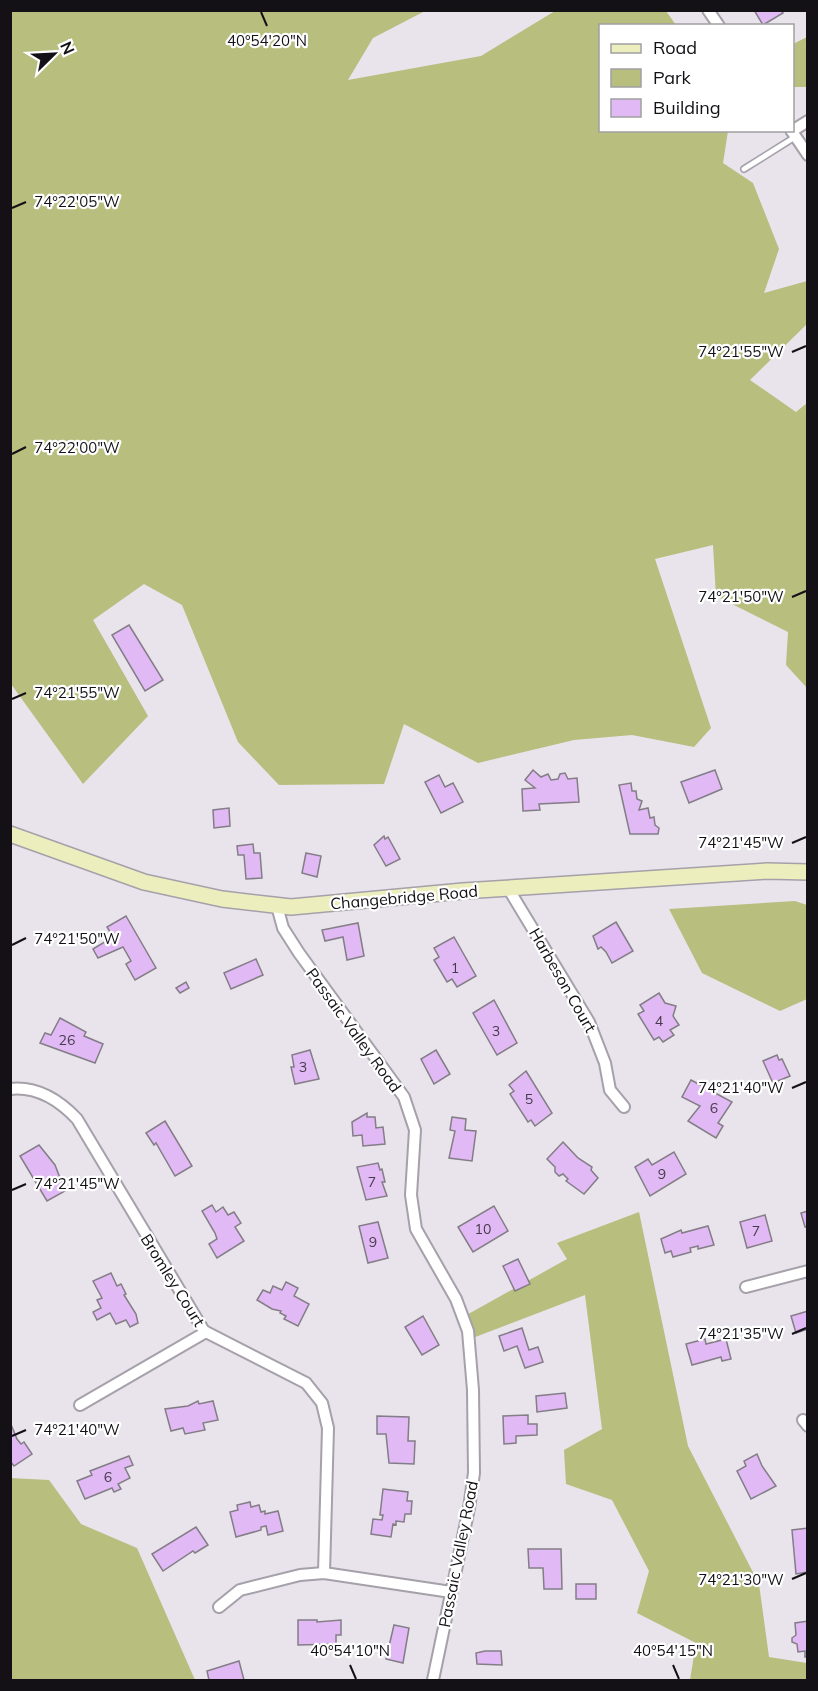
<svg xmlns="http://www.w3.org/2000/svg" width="818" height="1691" font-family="Mulish,sans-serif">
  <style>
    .green { fill: #b7be7e }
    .building { fill: #e1b9f4; stroke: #837d86; stroke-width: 1.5 }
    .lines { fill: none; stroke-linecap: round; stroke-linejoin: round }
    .lane-casing { stroke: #a5a0a9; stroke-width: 8 }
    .street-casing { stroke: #a5a0a9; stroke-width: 14 }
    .secondary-casing { stroke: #a5a0a9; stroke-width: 18 }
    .lane { stroke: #fff; stroke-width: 5 }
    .street { stroke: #fff; stroke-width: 10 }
    .secondary { stroke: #edeebe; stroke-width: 15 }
    .ticks { fill: none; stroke: #131115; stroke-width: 2 }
    .labels { text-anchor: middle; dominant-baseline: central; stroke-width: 4.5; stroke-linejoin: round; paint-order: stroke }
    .number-label { font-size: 14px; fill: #463b4d }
    .street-label { font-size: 16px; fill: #131115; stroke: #fff }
    .ticks-label { font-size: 15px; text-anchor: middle; fill: #131115; stroke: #fff; stroke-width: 4.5; stroke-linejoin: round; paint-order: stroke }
  </style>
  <rect width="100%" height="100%" fill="#e9e3ec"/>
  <g class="green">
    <polygon points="10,11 425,11 373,38 348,80 481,56 555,11 666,11 676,25 600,26 600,130 728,131 723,163 753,183 779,249 764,293 807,281 807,324 750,380 796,412 807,403 807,688 786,665 788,632 716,596 713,545 655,559 711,728 694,747 632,735 574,740 478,763 404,724 384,784 279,785 238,742 182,605 144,584 93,620 148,716 83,784 11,684"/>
    <polygon points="807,37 807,87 793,87 793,44"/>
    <polygon points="795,901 807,905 807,999 780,1011 702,973 669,909"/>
    <polygon points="639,1212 688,1446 759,1584 769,1657 807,1663 807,1680 690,1680 696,1643 637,1613 649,1571 612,1500 566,1484 564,1450 602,1429 585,1295 470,1339 463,1317 567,1259 557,1243"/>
    <polygon points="10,1478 49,1480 81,1524 137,1548 195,1680 11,1680"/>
  </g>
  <g class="building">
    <polygon points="754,10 781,10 783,13 763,25"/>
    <polygon points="129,625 163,680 145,691 112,635"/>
    <polygon points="533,770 541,777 548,774 551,780 558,779 560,774 565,773 568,779 577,778 579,802 539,804 540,810 523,811 522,789 535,788 525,780"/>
    <polygon points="715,770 722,789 689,803 681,782"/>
    <polygon points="439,775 445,787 453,783 463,802 441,813 425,782"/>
    <polygon points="631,783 632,791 636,791 637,799 642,801 639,810 648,808 650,818 654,817 655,825 659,828 658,834 630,834 619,785"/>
    <polygon points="229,808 230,826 214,828 213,810"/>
    <polygon points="384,836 385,839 388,837 400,859 386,866 374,845"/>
    <polygon points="253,844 254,853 260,853 262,878 246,879 244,855 238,855 237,846"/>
    <polygon points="306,853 321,856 317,877 302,873"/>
    <polygon points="126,916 156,968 135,980 126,964 131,961 123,947 98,958 93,949 113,937 107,927"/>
    <polygon points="616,922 633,951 612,963 606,952 601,947 598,949 593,936"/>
    <polygon points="358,923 364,956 347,960 343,937 325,941 322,930"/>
    <polygon points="454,937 476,976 457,987 452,979 447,982 434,960 439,957 434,948"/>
    <polygon points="256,959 263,975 231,989 224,973"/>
    <polygon points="186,982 189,988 180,993 176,988"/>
    <polygon points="659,993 665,1003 676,1006 673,1016 679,1025 670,1030 674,1035 663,1042 659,1037 654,1040 638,1014 644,1011 640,1005"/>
    <polygon points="494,1000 517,1043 497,1055 473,1013"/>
    <polygon points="60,1018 86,1032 84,1036 103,1044 95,1063 40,1043 45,1033 51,1035"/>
    <polygon points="310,1050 319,1079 295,1084 291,1067 294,1067 292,1055"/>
    <polygon points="436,1050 450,1074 434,1084 421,1059"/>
    <polygon points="777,1055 779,1060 782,1059 790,1076 773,1083 763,1061"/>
    <polygon points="526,1071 552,1113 535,1126 531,1120 528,1122 510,1094 514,1091 509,1085"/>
    <polygon points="691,1080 732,1102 718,1123 723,1126 716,1138 688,1121 700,1106 682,1097"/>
    <polygon points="367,1113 367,1117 375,1117 376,1128 383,1127 385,1144 363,1146 362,1135 353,1136 352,1122"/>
    <polygon points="452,1117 466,1119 465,1130 476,1131 472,1161 449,1158 455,1131 450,1130"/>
    <polygon points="165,1121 192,1166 175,1176 156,1143 154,1145 146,1133"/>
    <polygon points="563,1142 578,1158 592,1167 591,1170 598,1178 584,1194 566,1181 568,1179 563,1174 559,1176 555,1172 555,1167 547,1159"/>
    <polygon points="39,1145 55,1165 65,1191 47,1201 20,1156"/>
    <polygon points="674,1152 686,1174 650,1196 635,1167 648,1159 652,1165"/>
    <polygon points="378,1163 380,1170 382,1169 385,1182 382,1182 387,1196 366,1200 357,1167"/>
    <polygon points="212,1205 216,1212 223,1207 228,1215 234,1212 241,1223 235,1227 244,1241 217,1258 209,1244 217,1239 215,1233 202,1211"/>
    <polygon points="494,1206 508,1231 473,1252 458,1227"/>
    <polygon points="808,1211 808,1227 805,1227 801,1213"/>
    <polygon points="765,1215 772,1241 747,1248 740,1222"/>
    <polygon points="378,1222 388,1258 368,1263 359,1226"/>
    <polygon points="708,1226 714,1245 698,1249 698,1246 690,1248 691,1252 673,1257 671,1251 665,1253 661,1239 681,1230 682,1233"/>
    <polygon points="518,1259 530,1284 515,1291 503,1266"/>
    <polygon points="111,1273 117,1286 121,1284 126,1294 124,1295 136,1314 138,1323 130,1327 126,1320 116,1324 110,1313 97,1320 93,1312 101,1308 97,1300 102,1298 93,1281"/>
    <polygon points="286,1282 298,1288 294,1296 309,1304 298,1326 284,1319 286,1316 280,1313 281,1311 272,1309 257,1300 263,1290 270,1293 273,1286 282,1290"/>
    <polygon points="808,1311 808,1329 796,1333 791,1316"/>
    <polygon points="423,1316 439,1345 422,1355 405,1327"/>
    <polygon points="522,1328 529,1350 538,1347 543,1362 525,1368 517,1346 504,1351 499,1336"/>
    <polygon points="705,1339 706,1344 726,1339 731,1359 722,1361 721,1357 692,1365 686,1344"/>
    <polygon points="565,1393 567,1408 537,1412 536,1396"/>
    <polygon points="198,1401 199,1404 213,1401 218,1420 203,1423 205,1430 185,1434 183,1428 171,1431 165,1409 188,1406"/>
    <polygon points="528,1415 528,1424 537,1424 537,1435 516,1436 516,1443 504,1444 503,1416"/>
    <polygon points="377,1416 409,1417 408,1441 415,1441 414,1464 389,1463 386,1434 377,1434"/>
    <polygon points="10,1422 17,1439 21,1444 24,1442 32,1454 14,1466 10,1461"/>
    <polygon points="757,1454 762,1466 776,1486 751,1499 737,1471 746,1466 744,1461"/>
    <polygon points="129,1456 133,1465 125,1468 130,1478 118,1484 121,1489 114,1492 112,1488 85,1499 77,1481 92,1475 90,1471"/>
    <polygon points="383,1489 408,1492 407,1501 412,1501 411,1514 405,1514 404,1522 396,1521 396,1525 393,1524 391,1537 371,1534 373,1519 382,1520 383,1515 380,1515"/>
    <polygon points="250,1502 251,1507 259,1505 261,1512 265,1511 265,1514 278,1511 283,1531 268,1535 266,1526 261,1527 261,1530 236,1537 230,1512 238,1510 237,1505"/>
    <polygon points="196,1527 208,1545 195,1553 193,1551 163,1571 152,1554"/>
    <polygon points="808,1528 808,1572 796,1574 792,1530"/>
    <polygon points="528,1549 561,1549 562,1589 544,1589 543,1568 529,1568"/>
    <rect x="576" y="1584" width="20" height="15"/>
    <polygon points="298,1620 317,1620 317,1622 341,1620 341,1635 336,1635 336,1644 298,1645"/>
    <polygon points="808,1621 808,1656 805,1657 805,1651 798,1652 797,1644 792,1642 792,1638 796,1635 795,1623"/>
    <polygon points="394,1625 409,1628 403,1663 386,1659"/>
    <polygon points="485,1651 501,1651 502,1665 477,1664 476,1653"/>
    <polygon points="239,1661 244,1680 209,1680 207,1671"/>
  </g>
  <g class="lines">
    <defs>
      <polyline id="lane" points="744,169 795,137"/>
      <g id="street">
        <polyline points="708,10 719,26"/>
        <polyline points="791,130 808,155"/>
        <polyline points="792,131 808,121"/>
        <polyline points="508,888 589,1022 605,1063 610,1090 624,1107"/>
        <polyline points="277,906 283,928 299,953 404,1097 415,1130 411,1195 416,1229 456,1299 468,1331 473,1390 474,1473 469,1508 433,1680"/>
        <path d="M 10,1089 C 37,1086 59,1100 77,1119 L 204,1331 L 306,1383 L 322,1403 L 328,1428 L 324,1573"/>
        <polyline points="746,1287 808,1271"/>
        <polyline points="80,1405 206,1332"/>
        <polyline points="803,1420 808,1426"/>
        <polyline points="219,1607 240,1590 300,1575 324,1573 451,1592"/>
      </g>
      <polyline id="secondary" points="10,834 144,882 222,899 291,907 463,891 767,871 808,872"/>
    </defs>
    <use href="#lane" class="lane-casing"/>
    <use href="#street" class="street-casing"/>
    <use href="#secondary" class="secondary-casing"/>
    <use href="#lane" class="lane"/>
    <use href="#street" class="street"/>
    <use href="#secondary" class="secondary"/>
  </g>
  <path class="ticks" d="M 261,12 L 267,26M 12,208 L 26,202M 792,352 L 806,346M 12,454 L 26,447M 792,597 L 806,591M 12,699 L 26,693M 792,843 L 806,837M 12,945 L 26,938M 792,1088 L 806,1082M 12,1190 L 26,1184M 792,1334 L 806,1328M 12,1436 L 26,1430M 792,1579 L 806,1573M 350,1665 L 356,1679M 673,1665 L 679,1679"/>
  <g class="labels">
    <g class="number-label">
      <text x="455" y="968">1</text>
      <text x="659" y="1021">4</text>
      <text x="496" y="1031">3</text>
      <text x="67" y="1040">26</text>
      <text x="303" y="1067">3</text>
      <text x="529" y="1099">5</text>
      <text x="714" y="1108">6</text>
      <text x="662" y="1174">9</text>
      <text x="372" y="1182">7</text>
      <text x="483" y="1229">10</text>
      <text x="756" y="1231">7</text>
      <text x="373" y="1242">9</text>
      <text x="108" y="1477">6</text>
    </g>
    <g class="street-label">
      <text transform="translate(404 897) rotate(-5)">Changebridge Road</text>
      <text transform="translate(563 980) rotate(60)">Harbeson Court</text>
      <text transform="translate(354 1030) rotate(54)">Passaic Valley Road</text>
      <text transform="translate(173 1280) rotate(58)">Bromley Court</text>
      <text transform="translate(458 1554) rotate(-79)">Passaic Valley Road</text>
    </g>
  </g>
  <g class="ticks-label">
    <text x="267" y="46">40°54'20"N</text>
    <text x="77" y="207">74°22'05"W</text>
    <text x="741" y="357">74°21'55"W</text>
    <text x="77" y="453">74°22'00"W</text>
    <text x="741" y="602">74°21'50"W</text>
    <text x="77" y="698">74°21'55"W</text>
    <text x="741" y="848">74°21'45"W</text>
    <text x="77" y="944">74°21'50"W</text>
    <text x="741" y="1093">74°21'40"W</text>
    <text x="77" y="1189">74°21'45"W</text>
    <text x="741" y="1339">74°21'35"W</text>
    <text x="77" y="1435">74°21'40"W</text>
    <text x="741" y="1585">74°21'30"W</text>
    <text x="350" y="1656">40°54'10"N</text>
    <text x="673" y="1656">40°54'15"N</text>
  </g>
  <rect width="818" height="1691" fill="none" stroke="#131115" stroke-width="24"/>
  <rect x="599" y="24" width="195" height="108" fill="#ffffff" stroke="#a1a0a1" stroke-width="1.5"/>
  <rect x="611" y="44" width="30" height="9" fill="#edeebe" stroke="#a1a0a1" stroke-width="1.5"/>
  <text x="653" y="54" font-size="18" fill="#131115">Road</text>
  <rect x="611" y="69" width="30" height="18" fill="#b7be7e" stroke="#a1a0a1" stroke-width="1.5"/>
  <text x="653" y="84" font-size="18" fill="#131115">Park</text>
  <rect x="611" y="99" width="30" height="18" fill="#e1b9f4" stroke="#a1a0a1" stroke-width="1.5"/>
  <text x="653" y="114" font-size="18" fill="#131115">Building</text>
  <g transform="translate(54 54) rotate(66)" stroke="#ffffff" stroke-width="4.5" paint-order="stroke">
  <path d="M0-4.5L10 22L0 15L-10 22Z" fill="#131115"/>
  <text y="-9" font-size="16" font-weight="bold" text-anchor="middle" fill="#131115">N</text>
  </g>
</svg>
